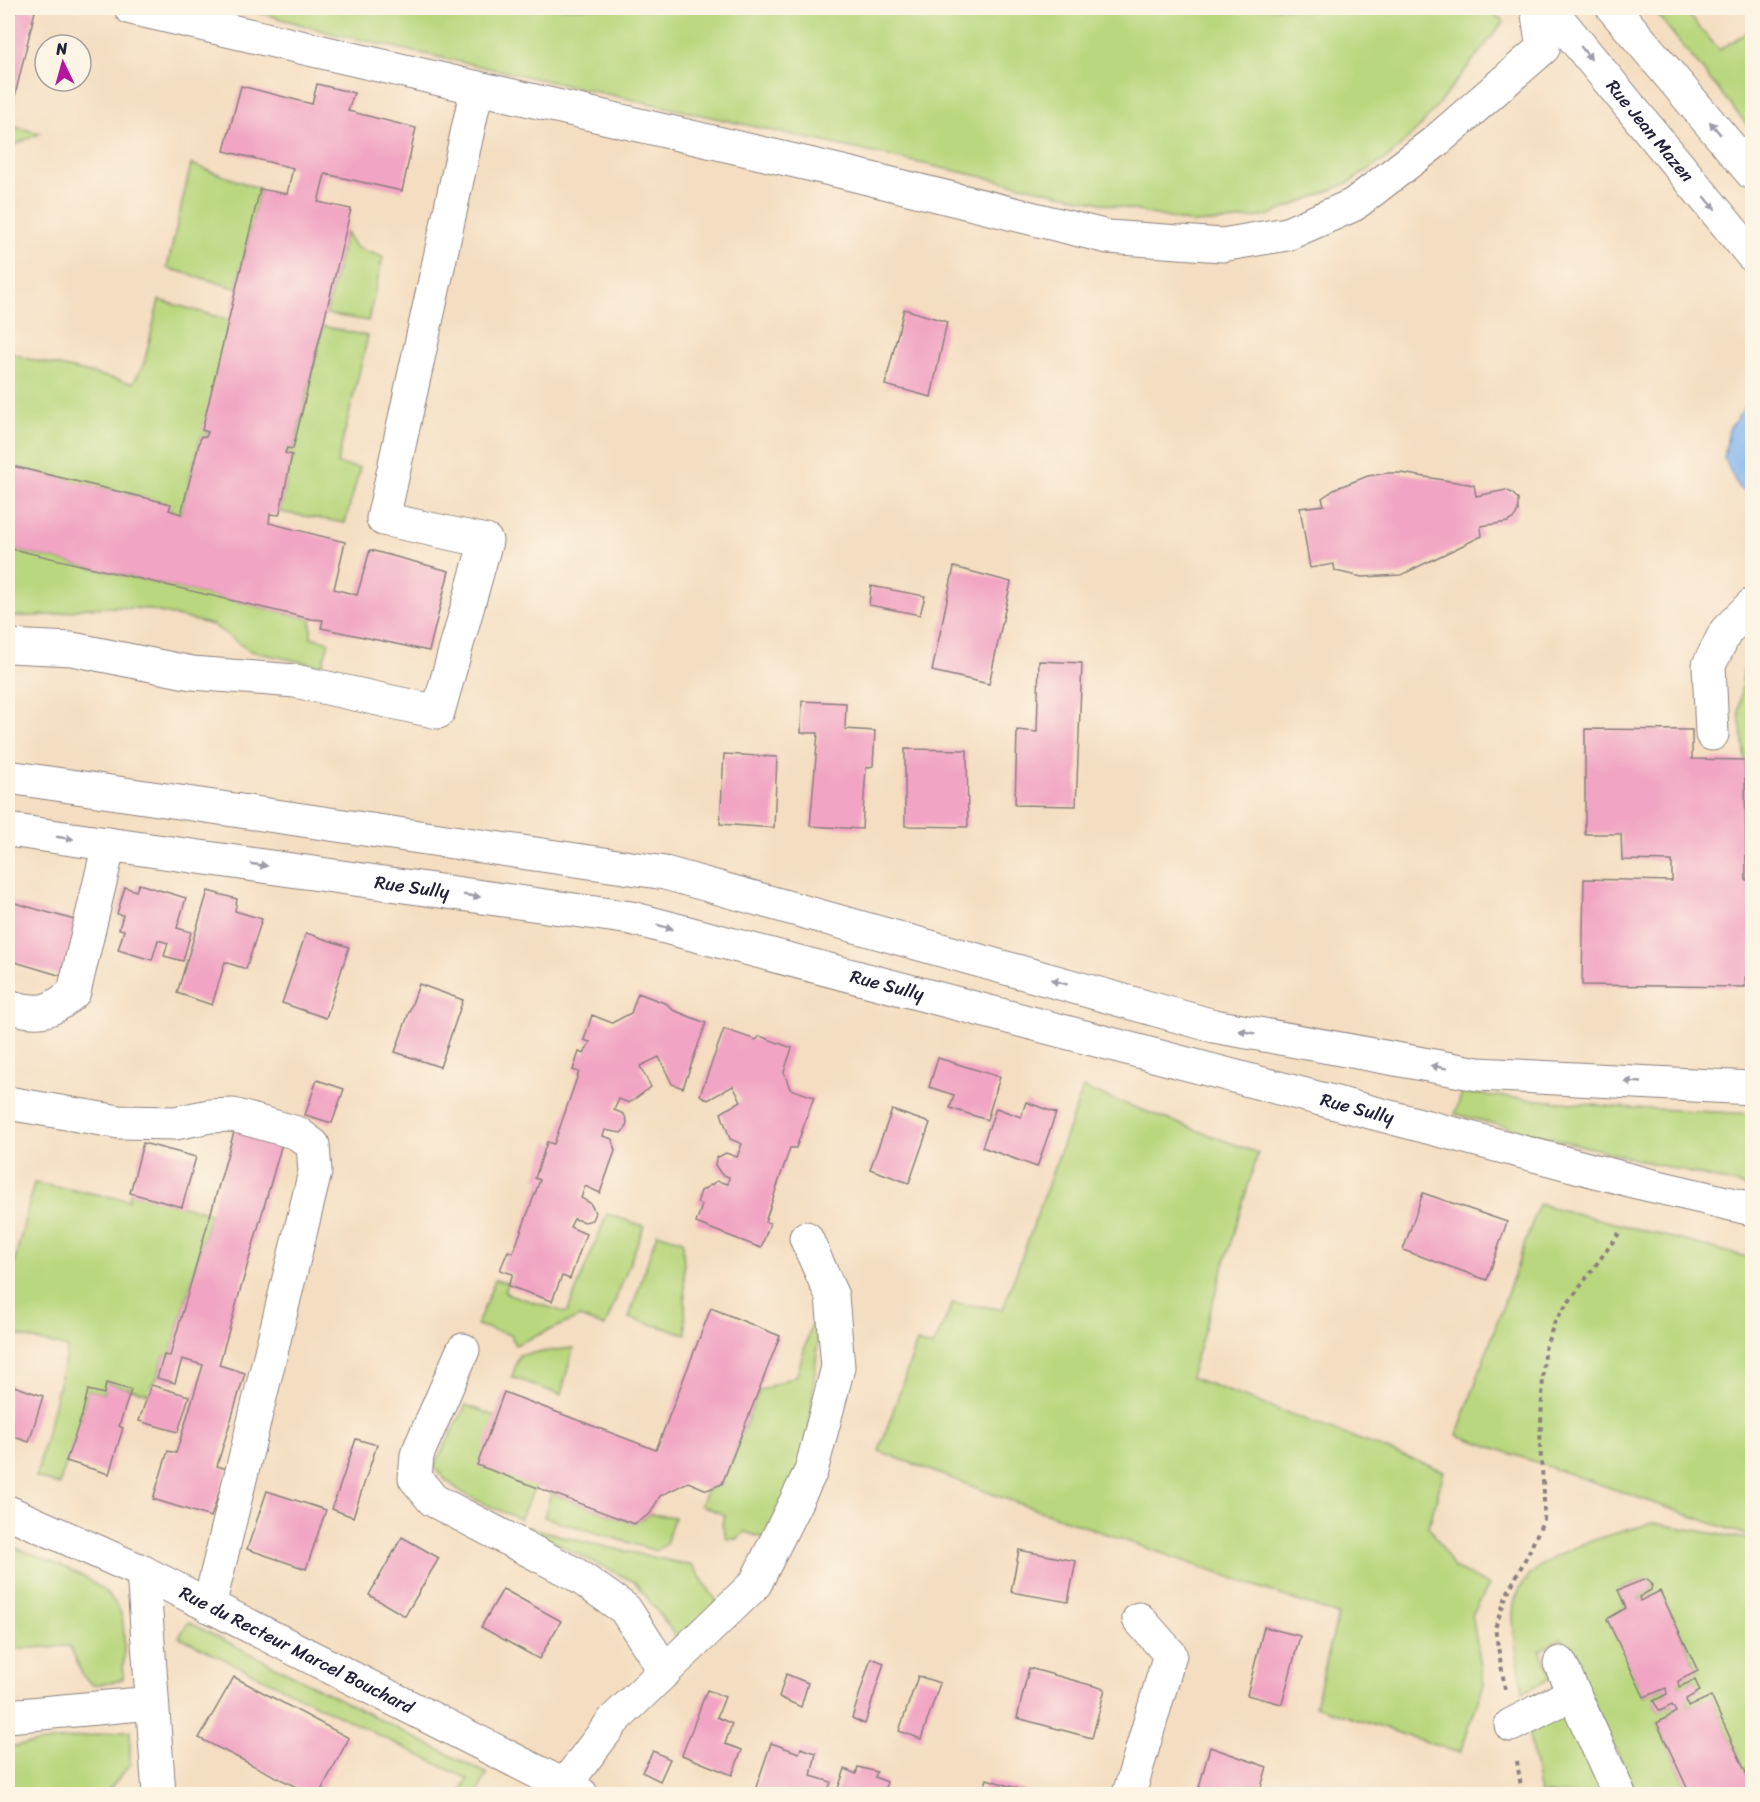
<svg xmlns="http://www.w3.org/2000/svg" width="1760" height="1802" font-family="Sriracha,sans-serif">
  <style>
    .green { fill: #b9d77e; stroke: #6e7c5c; stroke-width: 1.5 }
    .water { fill: #82b5ef; stroke: #526c95; stroke-width: 1.5 }
    .building { fill: #f1a4c3 }
    .lines { fill: none; stroke-linecap: round; stroke-linejoin: round }
    .minor-casing { stroke: #8b807e; stroke-width: 35 }
    .major-casing { stroke: #8b807e; stroke-width: 35 }
    .path { stroke: #8b807e; stroke-width: 4; stroke-dasharray: 4.5 4.5; stroke-linecap: butt }
    .minor { stroke: #fff; stroke-width: 33 }
    .major { stroke: #fff; stroke-width: 33 }
    .oneway { fill: #9c9ca7 }
    .labels { text-anchor: middle; dominant-baseline: central; stroke-width: 6; stroke-linejoin: round; paint-order: stroke }
    .street-label { font-size: 18px; fill: #22223b; stroke: #fcf5e5 }
  </style>
  <rect width="100%" height="100%" fill="#fcf5e5"/>
  <filter id="ink" filterUnits="userSpaceOnUse"><feTurbulence type="fractalNoise" baseFrequency=".0167" numOctaves="2"/><feDisplacementMap in="SourceGraphic" scale="12" xChannelSelector="R" yChannelSelector="G"/><feConvolveMatrix kernelMatrix="1 2 1 2 8 2 1 2 1" color-interpolation-filters="sRGB"/></filter>
  <filter id="wash" filterUnits="userSpaceOnUse"><feTurbulence type="fractalNoise" baseFrequency=".008" numOctaves="4" result="noise"/><feDisplacementMap in="SourceGraphic" scale="24" xChannelSelector="R" yChannelSelector="G"/><feGaussianBlur stdDeviation="1.35" result="paint"/><feColorMatrix in="noise" values="0 0 0 0 0 0 0 0 0 0 0 0 0 0 0 0 0 1.4 0 .05"/><feComposite in="paint" operator="in"/></filter>
  <g filter="url(#wash)">
    <rect width="100%" height="100%" fill="#f4ddc0"/>
    <g class="green">
      <polygon points="243,8 1484,8 1504,21 1421,126 1389,157 1348,183 1267,216 1228,221 1192,223 334,34"/>
      <polygon points="1652,8 1683,8 1719,50 1752,29 1752,131"/>
      <polygon points="8,125 40,133 10,147 8,157"/>
      <polygon points="191,164 260,189 236,288 167,268"/>
      <polygon points="346,232 355,247 383,257 368,321 326,314"/>
      <polygon points="159,300 229,320 203,430 208,432 206,437 201,436 181,514 169,510 170,504 8,465 8,352 29,359 133,383 144,364"/>
      <polygon points="323,326 368,336 337,464 360,468 345,523 280,512 292,455 285,453 287,448 294,449"/>
      <polygon points="8,548 311,619 311,637 329,642 322,666 250,651 213,625 147,609 116,607 86,608 53,615 8,617"/>
      <polygon points="1752,654 1752,880 1746,880 1745,760 1739,712 1743,673"/>
      <polygon points="1083,1088 1258,1153 1190,1377 1444,1471 1429,1526 1454,1568 1489,1585 1472,1615 1484,1684 1460,1753 1315,1706 1338,1615 998,1496 879,1451 917,1342 933,1347 953,1303 1003,1309"/>
      <polygon points="1462,1093 1616,1107 1752,1114 1752,1188 1455,1114"/>
      <polygon points="34,1183 129,1200 130,1193 211,1213 170,1356 164,1355 157,1378 151,1385 150,1394 107,1383 104,1394 88,1390 82,1415 59,1485 36,1477 68,1348 8,1333 8,1288"/>
      <polygon points="1539,1204 1752,1258 1752,1537 1457,1435"/>
      <polygon points="607,1214 644,1226 605,1327 580,1317 515,1345 511,1335 477,1325 495,1280 508,1283 505,1293 567,1313"/>
      <polygon points="657,1233 683,1241 686,1334 629,1318"/>
      <polygon points="813,1319 818,1340 805,1473 767,1539 745,1532 737,1539 727,1539 722,1525 725,1515 700,1505 707,1490 722,1484 759,1391 797,1375"/>
      <polygon points="573,1348 561,1395 512,1377 519,1355"/>
      <path d="M 466,1405 L 495,1416 L 535,1487 L 520,1519 C 490,1506 455,1495 434,1467 Z"/>
      <polygon points="551,1493 634,1524 650,1514 674,1517 666,1544 656,1551 544,1517"/>
      <path d="M 1652,1523 L 1752,1540 L 1752,1786 L 1711,1697 L 1688,1707 L 1686,1699 L 1700,1690 L 1695,1680 L 1679,1687 L 1678,1681 L 1698,1670 L 1660,1592 L 1640,1601 L 1639,1597 L 1651,1590 L 1652,1584 L 1646,1579 L 1618,1590 L 1626,1608 L 1608,1619 L 1644,1697 L 1666,1688 L 1667,1694 L 1654,1702 L 1659,1711 L 1672,1705 L 1676,1712 L 1657,1723 L 1690,1794 L 1637,1794 L 1562,1639 L 1540,1650 L 1550,1671 L 1550,1679 L 1523,1692 C 1520,1667 1513,1640 1513,1615 C 1513,1554 1607,1537 1652,1523 Z"/>
      <polygon points="525,1526 584,1542 693,1566 718,1603 678,1639 635,1582 579,1555"/>
      <path d="M 8,1545 C 40,1558 114,1579 122,1618 C 126,1635 123,1661 123,1679 L 110,1683 L 93,1685 L 83,1676 L 70,1646 L 8,1649 Z"/>
      <polygon points="188,1622 487,1774 477,1794 460,1794 468,1779 179,1637"/>
      <polygon points="1567,1711 1605,1794 1540,1794 1529,1734"/>
      <polygon points="130,1730 130,1765 105,1794 8,1794 8,1747"/>
    </g>
    <polygon class="water" points="1752,402 1752,494 1738,487 1724,458 1729,429 1748,403"/>
    <g id="blocks">
      <g class="building">
        <polygon points="8,8 21,8 35,11 12,108 8,107"/>
        <polygon points="317,84 354,93 348,111 416,128 402,191 325,174 318,202 351,209 293,449 287,448 285,453 292,455 280,512 279,515 270,514 269,523 345,542 334,589 357,595 370,550 449,571 429,651 321,628 323,620 311,619 8,548 8,465 171,504 169,510 181,514 201,436 206,437 208,432 202,430 260,189 287,194 293,168 224,151 241,86 312,104"/>
        <polygon points="904,309 947,322 931,397 885,385"/>
        <polygon points="1387,473 1401,473 1474,485 1476,496 1506,490 1512,493 1518,499 1518,511 1515,517 1508,522 1481,526 1482,536 1401,575 1362,577 1335,571 1334,564 1310,568 1300,508 1324,505 1322,498 1337,488 1368,476"/>
        <polygon points="954,567 1011,582 989,684 932,671"/>
        <polygon points="871,586 925,596 920,615 869,605"/>
        <polygon points="1039,661 1082,663 1076,806 1015,805 1017,730 1037,732"/>
        <polygon points="802,701 846,703 845,729 875,731 873,766 866,768 862,829 810,826 818,733 801,733"/>
        <polygon points="1585,729 1692,730 1692,759 1745,760 1746,880 1752,880 1752,977 1745,977 1745,987 1582,985 1584,879 1672,881 1672,861 1622,860 1621,834 1585,834"/>
        <polygon points="905,749 967,750 968,827 905,826"/>
        <polygon points="724,754 777,757 774,828 720,824"/>
        <polygon points="139,884 186,898 177,928 191,932 183,961 164,956 168,943 158,940 152,960 118,950 124,930 119,929 123,915 117,914 125,887 136,891"/>
        <polygon points="208,891 237,899 235,911 262,919 246,969 225,962 212,1005 177,993"/>
        <polygon points="8,901 78,921 62,976 8,960"/>
        <polygon points="306,933 349,947 326,1018 282,1003"/>
        <polygon points="419,984 463,1000 440,1067 395,1052"/>
        <polygon points="638,993 667,1004 673,1010 706,1023 683,1088 672,1084 659,1057 640,1066 651,1087 629,1103 619,1099 614,1110 624,1114 627,1121 626,1128 621,1133 605,1130 603,1136 612,1139 615,1151 600,1193 585,1186 581,1198 590,1203 593,1208 595,1213 592,1220 585,1222 574,1219 570,1227 586,1234 570,1279 562,1276 552,1301 508,1286 513,1274 500,1270 508,1251 513,1253 540,1180 535,1178 547,1142 554,1144 579,1072 573,1070 579,1052 584,1054 590,1042 584,1040 592,1015 612,1023 631,1013"/>
        <polygon points="724,1029 756,1040 760,1036 792,1048 784,1072 790,1089 814,1097 796,1148 790,1148 765,1222 770,1223 761,1248 696,1223 702,1205 697,1203 701,1191 717,1181 728,1184 729,1177 721,1174 715,1165 716,1158 726,1153 737,1157 742,1144 730,1139 721,1113 741,1101 733,1086 708,1100 700,1095"/>
        <polygon points="938,1058 1000,1077 987,1120 950,1108 954,1095 929,1087"/>
        <polygon points="317,1080 344,1089 332,1123 305,1115"/>
        <polygon points="1026,1102 1056,1113 1037,1167 982,1147 996,1108 1021,1117"/>
        <polygon points="892,1110 930,1123 909,1183 870,1169"/>
        <polygon points="236,1125 283,1140 219,1365 245,1373 217,1466 227,1469 211,1517 153,1499 168,1451 176,1453 203,1365 182,1359 175,1383 157,1378 164,1355 170,1356"/>
        <polygon points="143,1143 196,1157 182,1207 130,1193"/>
        <polygon points="1423,1193 1507,1222 1487,1280 1403,1250"/>
        <polygon points="711,1308 780,1336 722,1484 707,1490 688,1482 660,1496 650,1514 634,1524 477,1465 504,1392 656,1450"/>
        <polygon points="106,1383 131,1390 119,1426 123,1428 109,1474 66,1461 82,1415 88,1390 104,1394"/>
        <polygon points="8,1384 43,1396 29,1442 8,1435"/>
        <polygon points="151,1385 189,1396 178,1432 139,1421"/>
        <polygon points="356,1439 377,1445 353,1517 332,1509"/>
        <polygon points="267,1491 326,1510 306,1569 247,1549"/>
        <polygon points="402,1537 439,1558 405,1616 369,1595"/>
        <polygon points="1019,1550 1076,1561 1068,1602 1011,1592"/>
        <polygon points="1646,1579 1652,1584 1651,1590 1639,1597 1640,1601 1660,1591 1698,1671 1678,1681 1679,1687 1695,1680 1700,1691 1686,1699 1688,1707 1711,1696 1752,1786 1752,1794 1690,1794 1657,1723 1676,1712 1672,1705 1660,1711 1653,1701 1667,1694 1666,1688 1644,1697 1607,1619 1626,1608 1618,1590"/>
        <polygon points="503,1589 561,1621 539,1659 481,1627"/>
        <polygon points="1264,1627 1300,1636 1282,1704 1247,1695"/>
        <polygon points="871,1658 884,1663 865,1724 852,1718"/>
        <polygon points="1029,1668 1105,1689 1092,1738 1017,1718"/>
        <polygon points="786,1674 808,1683 801,1707 779,1697"/>
        <polygon points="918,1676 940,1683 921,1739 899,1731"/>
        <polygon points="234,1677 349,1738 319,1794 310,1794 199,1738"/>
        <polygon points="707,1690 725,1697 717,1717 732,1724 725,1744 742,1750 732,1775 682,1755"/>
        <polygon points="771,1743 799,1753 801,1748 816,1753 811,1776 831,1782 827,1794 754,1793"/>
        <polygon points="1210,1747 1267,1767 1259,1794 1211,1794 1212,1791 1199,1787"/>
        <polygon points="653,1751 670,1759 660,1781 642,1772"/>
        <polygon points="858,1767 877,1772 875,1777 887,1782 883,1794 836,1794 845,1769 856,1774"/>
        <polygon points="987,1779 1035,1794 982,1794"/>
      </g>
    </g>
  </g>
  <g filter="url(#ink)">
    <use href="#blocks" fill-opacity="0" stroke="#8b807e" stroke-width="1.5"/>
    <g class="lines">
      <defs>
        <g id="minor">
          <polyline points="131,8 843,172 1108,237 1222,245 1287,234 1353,205 1435,142 1543,48 1537,8"/>
          <path id="s1" d="M 1549,8 L 1752,255"/>
          <polyline points="1613,8 1752,173"/>
          <polyline points="8,646 72,649 192,673 295,681 438,712 486,541 383,519 477,88"/>
          <polyline points="1712,734 1709,665 1726,631 1752,605"/>
          <path d="M 8,1006 C 39,1015 50,1014 74,992 L 109,844"/>
          <polyline points="8,1103 119,1122 175,1123 210,1116 233,1115 297,1133 313,1145 315,1172 209,1606"/>
          <polyline points="463,1350 417,1455 415,1478 433,1500 575,1574 625,1609 665,1671"/>
          <path id="s2" d="M 8,1512 L 143,1572 L 581,1794"/>
          <polyline points="143,1572 159,1794"/>
          <polyline points="1560,1663 1619,1794"/>
          <polyline points="8,1716 152,1703"/>
          <polyline points="1511,1725 1574,1693"/>
          <polyline points="564,1786 614,1720 755,1584 811,1471 838,1367 832,1296 806,1238"/>
          <polyline points="1129,1794 1170,1654 1139,1619"/>
        </g>
        <g id="major">
          <polyline points="8,777 665,873 1214,1026 1478,1074 1752,1088"/>
          <path id="s3" d="M 8,830 L 631,918 L 1641,1183 L 1752,1209"/>
        </g>
      </defs>
      <use href="#minor" class="minor-casing"/>
      <use href="#major" class="major-casing"/>
      <g class="path">
        <polyline points="1505,1689 1495,1628 1507,1594 1529,1552 1544,1519 1544,1493 1540,1446 1544,1352 1555,1321 1620,1232"/>
        <polyline points="1517,1761 1522,1794"/>
      </g>
      <use href="#minor" class="minor"/>
      <use href="#major" class="major"/>
    </g>
    <defs><path id="oneway-solid" d="M-6-.8H1V-3.2L6.5 0L1 3.2V.8H-6Z" transform="scale(1.5)"/></defs>
    <g class="oneway">
      <use href="#oneway-solid" transform="translate(1586 53) rotate(51)"/>
      <use href="#oneway-solid" transform="translate(1715 128) rotate(-130)"/>
      <use href="#oneway-solid" transform="translate(1710 203) rotate(51)"/>
      <use href="#oneway-solid" transform="translate(65 838) rotate(8)"/>
      <use href="#oneway-solid" transform="translate(259 865) rotate(8)"/>
      <use href="#oneway-solid" transform="translate(472 896) rotate(8)"/>
      <use href="#oneway-solid" transform="translate(665 927) rotate(15)"/>
      <use href="#oneway-solid" transform="translate(1059 982) rotate(-164)"/>
      <use href="#oneway-solid" transform="translate(1247 1032) rotate(-170)"/>
      <use href="#oneway-solid" transform="translate(1439 1067) rotate(-170)"/>
      <use href="#oneway-solid" transform="translate(1633 1082) rotate(-177)"/>
    </g>
  </g>
  <g class="labels">
    <g class="street-label">
      <text stroke="none"><textPath href="#s1" startOffset="159">Rue Jean Mazen</textPath></text>
      <text stroke="none"><textPath href="#s3" startOffset="408">Rue Sully</textPath></text>
      <text stroke="none"><textPath href="#s3" startOffset="894">Rue Sully</textPath></text>
      <text stroke="none"><textPath href="#s3" startOffset="1380">Rue Sully</textPath></text>
      <text stroke="none"><textPath href="#s2" startOffset="320">Rue du Recteur Marcel Bouchard</textPath></text>
    </g>
  </g>
  <rect width="1760" height="1802" fill="none" stroke="#fcf5e5" stroke-width="30"/>
  <g transform="translate(63 63) rotate(355)"><circle r="28" fill="#fcf5e5" stroke="#a5a1a1" stroke-width="1.5"/>
  <path d="M0-4.5L10 22L0 15L-10 22Z" fill="#b5179e"/>
  <text y="-9" font-size="16" font-weight="bold" text-anchor="middle" fill="#22223b">N</text>
  </g>
</svg>
